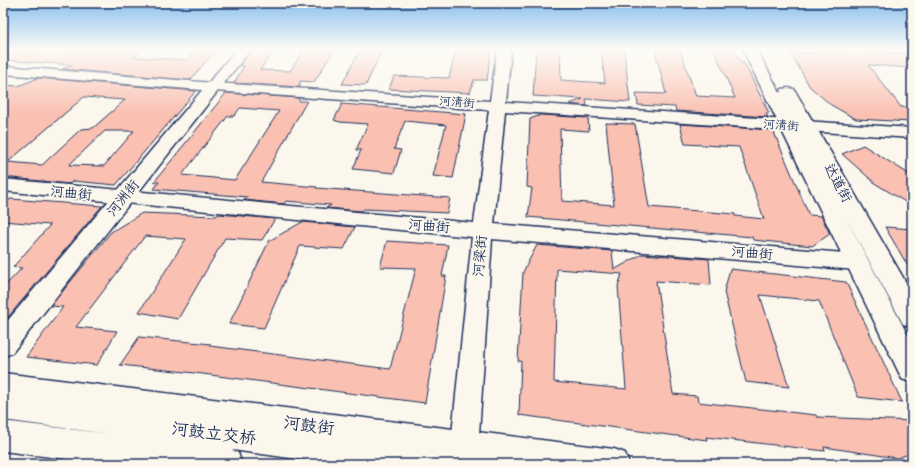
<svg xmlns="http://www.w3.org/2000/svg" width="915" height="467" font-family="Sriracha,'LXGW WenKai TC',sans-serif">
  <style>
    .building { fill: #fac0b2; stroke: #1b2f5e; fill-rule: evenodd }
    .lines { fill: none; stroke-linecap: round; stroke-linejoin: round }
    .tertiary-casing { stroke: #1b2f5e; stroke-width: 3 }
    .secondary-casing { stroke: #1b2f5e; stroke-width: 3 }
    .trunk-casing { stroke: #1b2f5e; stroke-width: 3 }
    .tertiary { fill: #fbf7ec; fill-rule: evenodd }
    .secondary { fill: #fbf7ec; fill-rule: evenodd }
    .trunk { fill: #fbf7ec; fill-rule: evenodd }
    .labels { text-anchor: middle; dominant-baseline: central; stroke-width: 4; stroke-linejoin: round; paint-order: stroke }
    .far-street-label { font-size: 12px; fill: #1b2f5e; stroke: #fbf7ec }
    .street-label { font-size: 14px; fill: #1b2f5e; stroke: #fbf7ec }
    .near-street-label { font-size: 17px; fill: #1b2f5e; stroke: #fbf7ec }
  </style>
  <rect width="100%" height="100%" fill="#fbf7ec"/>
  <filter id="ink" filterUnits="userSpaceOnUse"><feTurbulence type="fractalNoise" baseFrequency=".025" numOctaves="2"/><feDisplacementMap in="SourceGraphic" scale="8" xChannelSelector="R" yChannelSelector="G"/><feConvolveMatrix kernelMatrix="1 2 1 2 8 2 1 2 1" color-interpolation-filters="sRGB"/></filter>
  <g filter="url(#ink)">
    <g class="building">
      <polygon points="3,50 142,50 134,57 187,60 196,50 216,50 190,80 62,69 73,65 3,60"/>
      <polygon points="252,50 274,50 260,70 290,71 304,50 334,50 314,82 300,81 300,87 234,83 244,66 239,66"/>
      <polygon points="360,50 382,50 366,85 342,84"/>
      <polygon points="456,50 491,50 487,80 474,80 470,93 389,89 394,76 449,78"/>
      <polygon points="536,50 560,50 561,80 605,83 601,50 624,50 630,102 586,99 587,106 569,104 583,99 533,96"/>
      <polygon points="655,50 680,50 696,96 735,98 714,50 734,50 742,63 744,63 769,113 766,113 768,117 676,111 675,107 638,105 636,93 666,94"/>
      <polygon points="813,50 851,50 912,54 912,68 868,65 901,107 912,108 912,122 856,119 831,105 810,87 790,52 816,53"/>
      <path d="M 38,78 L 196,91 L 116,185 L 73,181 L 69,184 L 3,177 L 3,85 L 18,86 ZM 84,97 L 125,100 L 93,128 L 81,129 L 42,165 L 8,162 ZM 105,131 L 134,131 L 104,166 L 69,165 Z"/>
      <path d="M 226,93 L 299,98 L 299,101 L 307,101 L 261,182 L 317,187 L 316,188 L 450,198 L 447,213 L 364,209 L 362,211 L 326,208 L 331,205 L 286,201 L 284,204 L 244,200 L 248,197 L 154,189 L 159,182 L 154,182 ZM 240,108 L 279,111 L 235,180 L 182,175 L 228,116 L 234,116 Z"/>
      <polygon points="342,104 466,114 453,178 433,176 446,125 405,121 394,149 401,150 394,173 353,169 361,150 356,150 368,124 340,122 334,120"/>
      <polygon points="541,115 588,118 589,131 560,129 562,201 614,205 606,123 635,124 649,207 735,214 735,216 764,219 739,147 685,144 680,124 773,130 809,215 821,216 830,234 812,246 753,240 752,237 528,217 532,188 527,187 530,119"/>
      <polygon points="863,145 912,176 912,206 876,184 842,154"/>
      <polygon points="11,199 102,206 3,323 3,288 22,268 13,267 50,225 3,221 3,203"/>
      <polygon points="142,213 216,216 219,214 275,219 262,240 225,238 178,319 139,312 186,239 145,236 76,327 117,331 97,365 26,357 63,307 51,306 58,297 111,232"/>
      <polygon points="302,222 355,227 344,249 300,246 264,328 229,324 269,241"/>
      <polygon points="885,227 912,229 912,273"/>
      <polygon points="387,241 448,245 442,276 446,276 425,403 195,373 120,365 139,337 211,344 210,346 390,369 416,268 380,267"/>
      <path d="M 537,245 L 612,251 L 614,270 L 642,254 L 709,259 L 711,285 L 656,281 L 673,394 L 697,396 L 698,402 L 816,415 L 817,417 L 912,421 L 912,453 L 897,458 L 824,447 L 825,451 L 706,437 L 707,440 L 519,415 L 521,361 L 518,361 L 523,272 ZM 557,269 L 622,274 L 618,286 L 626,389 L 554,382 Z"/>
      <polygon points="730,269 846,282 902,402 858,397 819,301 760,295 789,387 746,382 724,292"/>
    </g>
    <g class="lines">
      <defs>
        <polygon id="tertiary" points="497,50 511,50 506,102 912,128 912,138 505,111 494,224 856,254 863,256 867,262 863,268 856,270 492,239 477,464 449,464 472,237 3,191 3,179 474,223 489,110 214,91 3,74 3,66 214,83 490,101"/>
        <g id="secondary">
          <polygon points="236,50 250,50 12,353 3,357 3,326"/>
          <polygon points="743,50 757,50 780,93 782,89 788,88 794,89 912,293 912,327 903,324 845,216 912,343 912,383 902,379"/>
        </g>
        <polygon id="trunk" points="3,373 614,449 625,453 629,464 496,464 463,460 464,464 333,464 232,450 238,453 242,464 106,464 3,451 3,421 109,434 3,420"/>
      </defs>
      <use href="#tertiary" class="tertiary-casing"/>
      <use href="#secondary" class="secondary-casing"/>
      <use href="#trunk" class="trunk-casing"/>
      <use href="#tertiary" class="tertiary"/>
      <use href="#secondary" class="secondary"/>
      <use href="#trunk" class="trunk"/>
    </g>
  </g>
  <linearGradient id="sky" x2="0" y2="1"><stop stop-color="#89c0ef"/><stop offset="0.43" stop-color="#fdfbf6"/><stop offset="1" stop-color="#fdfbf6" stop-opacity="0"/></linearGradient>
  <rect width="915" height="115" fill="url(#sky)"/>
  <g class="labels">
    <g class="far-street-label">
      <text transform="translate(457 102) rotate(4)">河清街</text>
      <text transform="translate(781 125) rotate(4)">河清街</text>
    </g>
    <g class="street-label">
      <text transform="translate(838 183) rotate(61)">达道街</text>
      <text transform="translate(71 193) rotate(6)">河曲街</text>
      <text transform="translate(123 198) rotate(-51)">河洲街</text>
      <text transform="translate(429 226) rotate(5)">河曲街</text>
      <text transform="translate(752 253) rotate(5)">河曲街</text>
      <text transform="translate(480 256) rotate(-85)">河梁街</text>
    </g>
    <g class="near-street-label">
      <text transform="translate(309 425) rotate(7)">河鼓街</text>
      <text transform="translate(214 433) rotate(7)">河鼓立交桥</text>
    </g>
  </g>
  <rect width="915" height="467" fill="none" stroke="#fbf7ec" stroke-width="16"/>
  <rect x="8" y="8" width="899" height="451" fill="none" stroke="#1b2f5e" stroke-width="1.5" filter="url(#ink)"/>
</svg>
